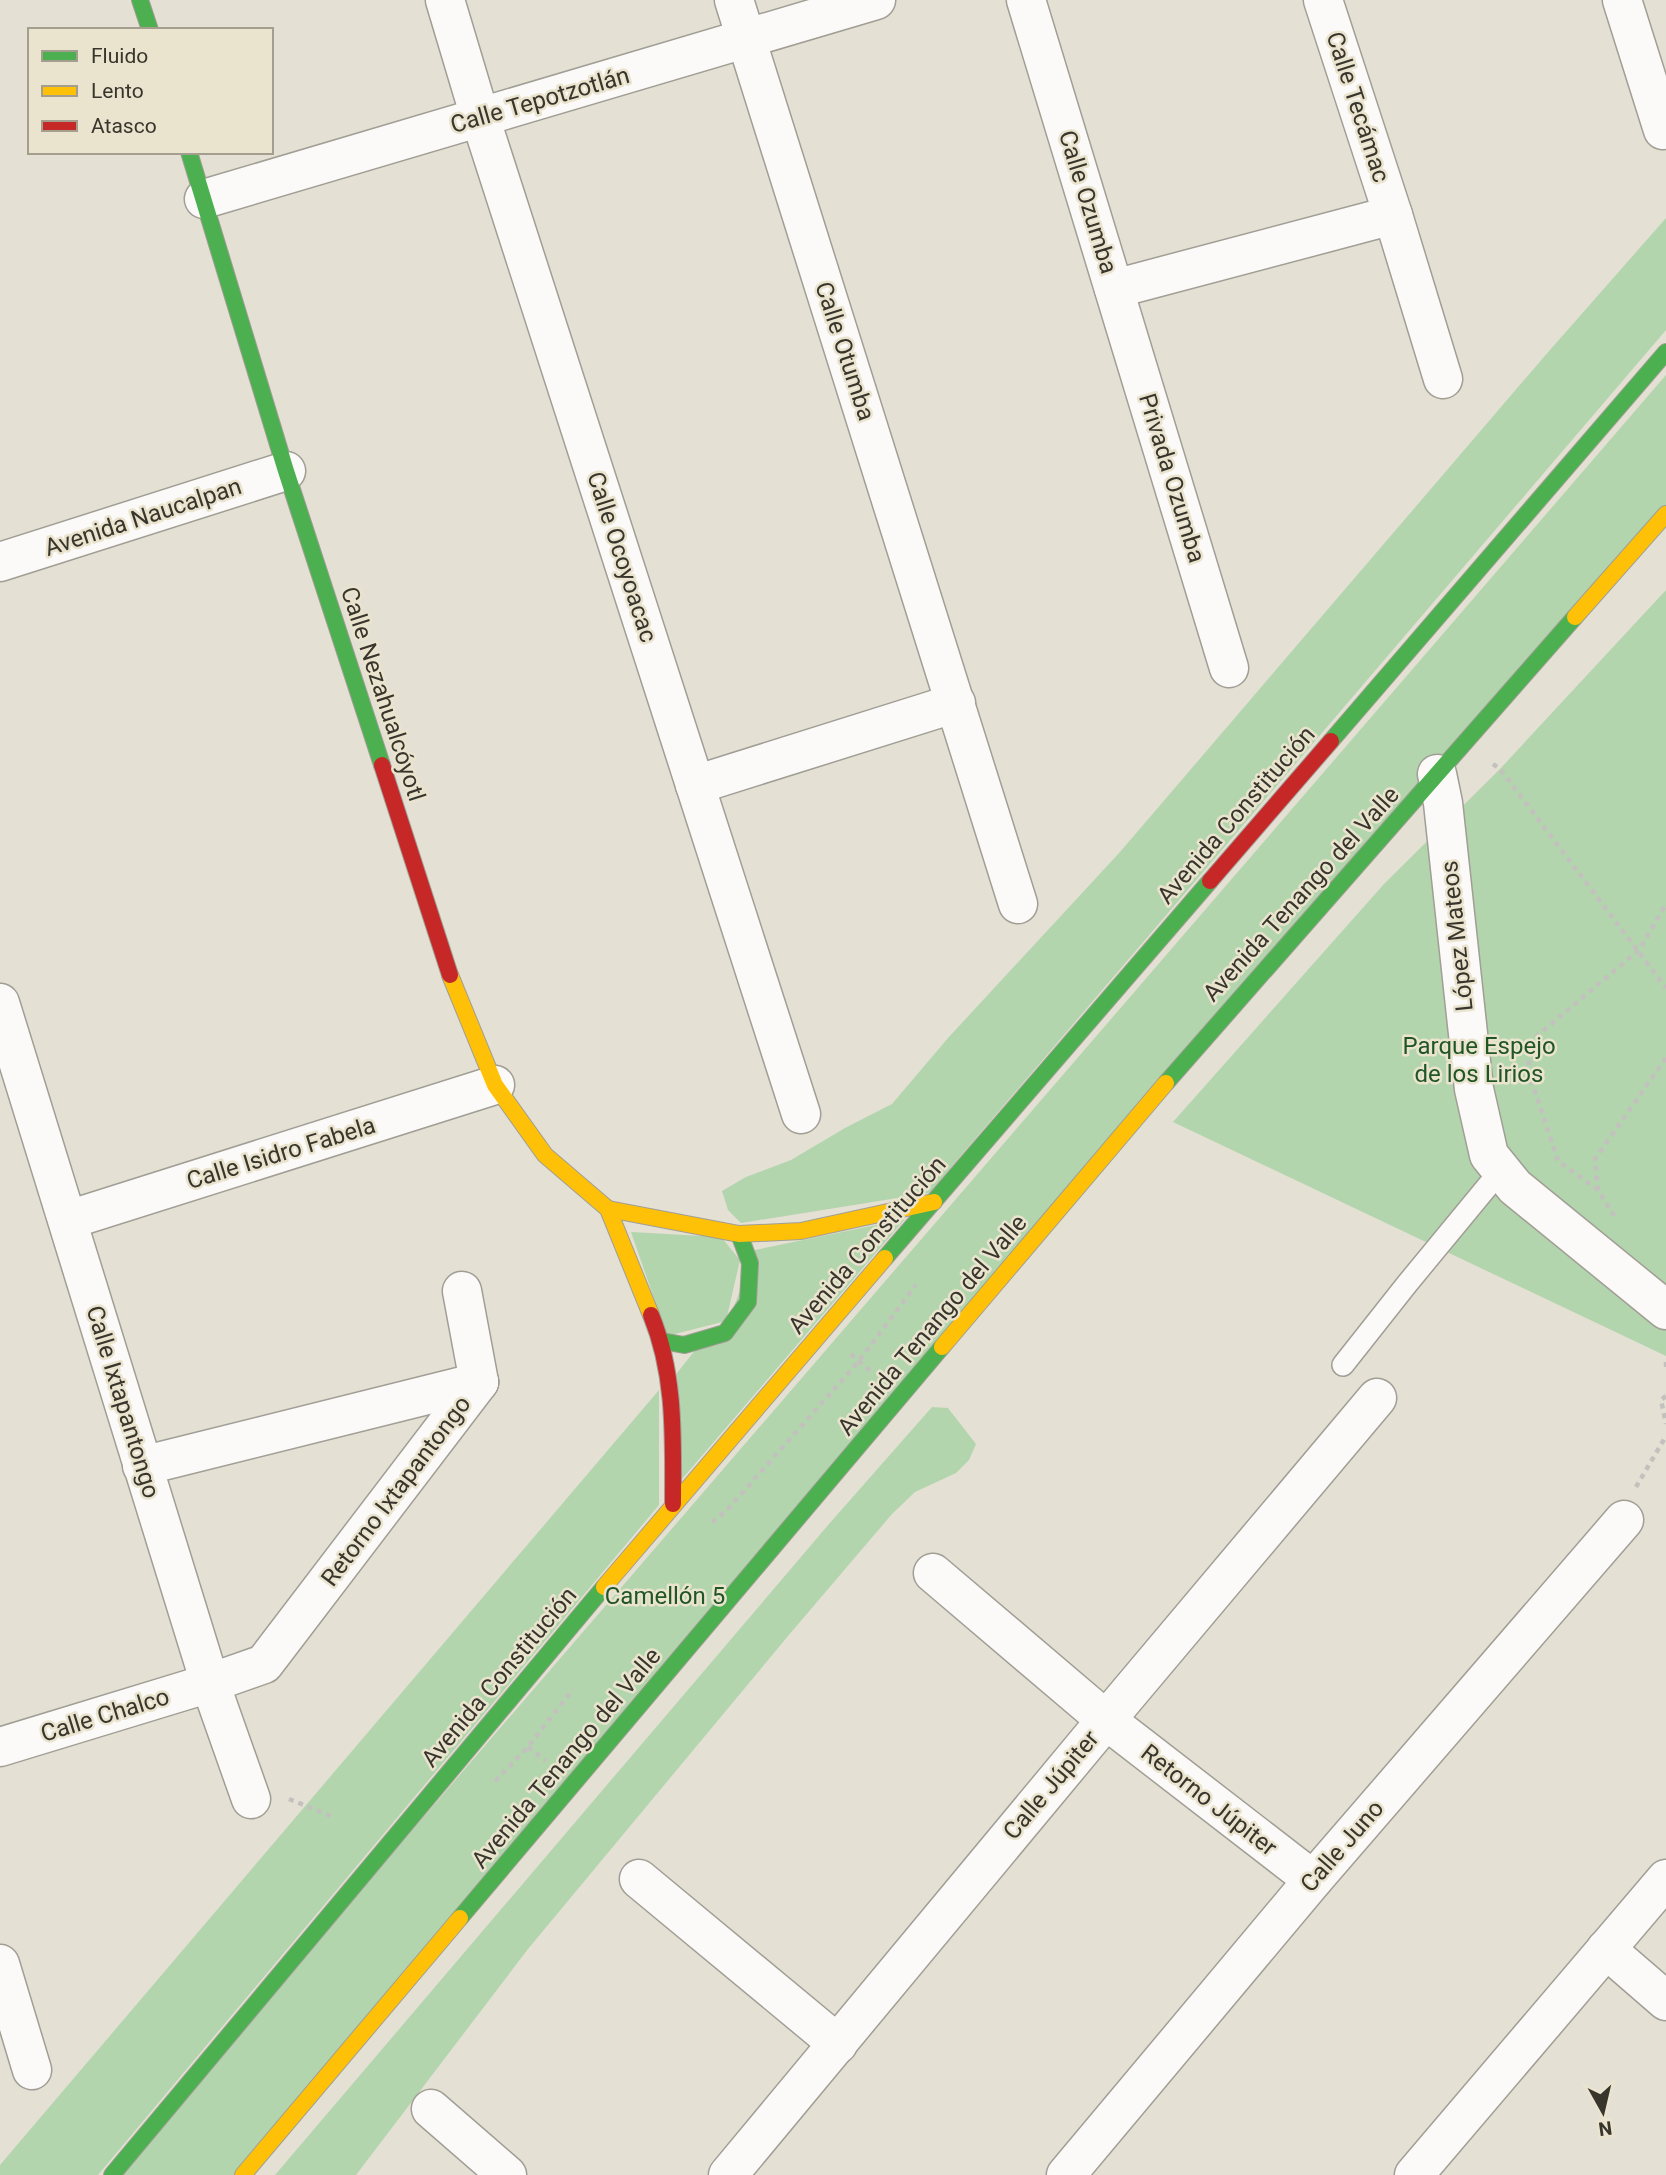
<svg xmlns="http://www.w3.org/2000/svg" width="1666" height="2175" font-family="Roboto,sans-serif">
  <style>
    .green { fill: #b2d5ad }
    .lines { fill: none; stroke-linecap: round; stroke-linejoin: round }
    .lane-casing { stroke: #a19e95; stroke-width: 24 }
    .street-casing { stroke: #a19e95; stroke-width: 41 }
    .fast-casing { stroke: #a19e95; stroke-width: 18 }
    .slow-casing { stroke: #a19e95; stroke-width: 18 }
    .jam-casing { stroke: #a19e95; stroke-width: 18 }
    .path { stroke: #c3c1be; stroke-width: 4.5; stroke-dasharray: 5 5; stroke-linecap: butt }
    .lane { stroke: #fbfaf9; stroke-width: 21 }
    .street { stroke: #fbfaf9; stroke-width: 38 }
    .fast { stroke: #4caf50; stroke-width: 16 }
    .slow { stroke: #ffc107; stroke-width: 16 }
    .jam { stroke: #c62828; stroke-width: 16 }
    .labels { text-anchor: middle; dominant-baseline: central; stroke-width: 5; stroke-linejoin: round; paint-order: stroke }
    .street-label { font-size: 24px; fill: #38352d; stroke: #eae4ce }
    .park-label { font-size: 24px; fill: #205626; stroke: #eae4ce }
  </style>
  <rect width="100%" height="100%" fill="#e4e0d4"/>
  <g class="green">
    <polygon points="1666,218 1666,330 929,1193 741,1223 728,1210 722,1191 746,1177 791,1160 845,1128 892,1104 948,1038 1120,852 1543,358"/>
    <polygon points="1666,375 1666,507 239,2175 115,2175"/>
    <polygon points="1666,590 1666,1356 1173,1122 1384,884 1500,769"/>
    <polygon points="905,1219 682,1479 677,1373 696,1349 720,1344 755,1250"/>
    <polygon points="631,1232 721,1237 740,1260 726,1321 667,1336"/>
    <polygon points="659,1390 659,1505 98,2175 0,2175 0,2165"/>
    <polygon points="932,1407 948,1408 976,1444 969,1460 956,1473 915,1492 892,1514 788,1636 528,1949 356,2175 275,2175 829,1524"/>
  </g>
  <g class="lines">
    <defs>
      <polyline id="lane" points="1343,1365 1407,1284 1501,1170"/>
      <g id="street">
        <polyline points="445,0 480,117 801,1114"/>
        <polyline points="734,0 1018,904"/>
        <polyline points="1026,0 1229,668"/>
        <polyline points="1323,0 1393,215 1443,379"/>
        <polyline points="1622,0 1663,130"/>
        <polyline points="204,199 876,0"/>
        <polyline points="1114,289 1393,215"/>
        <polyline points="0,562 286,471"/>
        <polyline points="1437,774 1443,803 1474,1089 1489,1155 1515,1187 1666,1310"/>
        <polyline points="695,785 956,703"/>
        <polyline points="0,1003 210,1683 251,1799"/>
        <polyline points="68,1220 495,1085"/>
        <polyline points="462,1291 479,1382"/>
        <polyline points="142,1466 479,1382"/>
        <polyline points="933,1573 1106,1720 1313,1880"/>
        <polyline points="0,1747 210,1683 264,1664 479,1382"/>
        <polyline points="639,1879 838,2044"/>
        <polyline points="1606,1949 1666,2001"/>
        <polyline points="0,1964 32,2070"/>
        <polyline points="431,2109 507,2175"/>
        <polyline points="728,2175 1106,1720 1377,1398"/>
        <polyline points="1066,2175 1313,1880 1624,1520"/>
        <polyline points="1414,2175 1666,1879"/>
      </g>
      <g id="fast">
        <polyline points="140,0 150,30"/>
        <polyline points="189,152 286,471 382,765"/>
        <polyline points="1331,741 1666,352"/>
        <polyline points="1166,1083 1575,617"/>
        <polyline points="885,1258 1210,881"/>
        <polyline points="662,1341 684,1345 725,1333 748,1302 750,1263 739,1234"/>
        <polyline points="460,1918 942,1347"/>
        <polyline points="112,2175 604,1587"/>
      </g>
      <g id="slow">
        <polyline points="1575,617 1666,514"/>
        <polyline points="450,975 495,1085 545,1155 608,1209 651,1315"/>
        <polyline points="608,1209 739,1234 801,1231 934,1202"/>
        <polyline points="942,1347 1166,1083"/>
        <polyline points="604,1587 885,1258"/>
        <polyline points="243,2175 460,1918"/>
      </g>
      <g id="jam">
        <polyline points="382,765 450,975"/>
        <polyline points="1210,881 1331,741"/>
        <path d="M 651,1315 C 676,1376 673,1440 673,1504"/>
      </g>
    </defs>
    <use href="#lane" class="lane-casing"/>
    <use href="#street" class="street-casing"/>
    <use href="#fast" class="fast-casing"/>
    <use href="#slow" class="slow-casing"/>
    <use href="#jam" class="jam-casing"/>
    <g class="path">
      <polyline points="1493,764 1500,769 1666,988"/>
      <polyline points="1598,1190 1558,1161 1528,1070 1532,1040 1639,950 1666,904"/>
      <polyline points="1614,1216 1598,1190 1595,1159 1666,1058"/>
      <polyline points="851,1354 873,1374"/>
      <polyline points="1666,1362 1666,1367"/>
      <polyline points="1666,1396 1661,1400 1666,1424"/>
      <polyline points="1636,1487 1666,1436"/>
      <polyline points="712,1522 727,1510 859,1361 916,1285"/>
      <polyline points="528,1747 546,1761"/>
      <polyline points="495,1781 528,1747 573,1689"/>
      <polyline points="289,1799 333,1817"/>
    </g>
    <use href="#lane" class="lane"/>
    <use href="#street" class="street"/>
    <use href="#fast" class="fast"/>
    <use href="#slow" class="slow"/>
    <use href="#jam" class="jam"/>
  </g>
  <g class="labels">
    <g class="street-label">
      <text transform="translate(540 100) rotate(-16)">Calle Tepotzotlán</text>
      <text transform="translate(1358 107) rotate(72)">Calle Tecámac</text>
      <text transform="translate(1088 202) rotate(73)">Calle Ozumba</text>
      <text transform="translate(845 351) rotate(72)">Calle Otumba</text>
      <text transform="translate(1172 478) rotate(73)">Privada Ozumba</text>
      <text transform="translate(143 517) rotate(-18)">Avenida Naucalpan</text>
      <text transform="translate(622 557) rotate(72)">Calle Ocoyoacac</text>
      <text transform="translate(383 694) rotate(72)">Calle Nezahualcóyotl</text>
      <text transform="translate(1236 815) rotate(-49)">Avenida Constitución</text>
      <text transform="translate(1301 894) rotate(-48)">Avenida Tenango del Valle</text>
      <text transform="translate(1457 936) rotate(-96)">López Mateos</text>
      <text transform="translate(281 1153) rotate(-17)">Calle Isidro Fabela</text>
      <text transform="translate(867 1245) rotate(-49)">Avenida Constitución</text>
      <text transform="translate(932 1325) rotate(-50)">Avenida Tenango del Valle</text>
      <text transform="translate(123 1402) rotate(73)">Calle Ixtapantongo</text>
      <text transform="translate(396 1491) rotate(-53)">Retorno Ixtapantongo</text>
      <text transform="translate(499 1677) rotate(-50)">Avenida Constitución</text>
      <text transform="translate(105 1715) rotate(-17)">Calle Chalco</text>
      <text transform="translate(566 1758) rotate(-50)">Avenida Tenango del Valle</text>
      <text transform="translate(1051 1785) rotate(-50)">Calle Júpiter</text>
      <text transform="translate(1209 1800) rotate(38)">Retorno Júpiter</text>
      <text transform="translate(1342 1846) rotate(-49)">Calle Juno</text>
    </g>
    <g class="park-label">
      <text x="1479" y="1046">Parque Espejo<tspan x="1479" dy="28">de los Lirios</tspan></text>
      <text x="665" y="1596">Camellón 5</text>
    </g>
  </g>
  <rect x="28" y="28" width="245" height="126" fill="#eae4ce" stroke="#a39e8e" stroke-width="2"/>
  <rect x="42" y="51" width="35" height="10" fill="#4caf50" stroke="#a39e8e" stroke-width="2"/>
  <text x="91" y="63" font-size="21" fill="#38352d">Fluido</text>
  <rect x="42" y="86" width="35" height="10" fill="#ffc107" stroke="#a39e8e" stroke-width="2"/>
  <text x="91" y="98" font-size="21" fill="#38352d">Lento</text>
  <rect x="42" y="121" width="35" height="10" fill="#c62828" stroke="#a39e8e" stroke-width="2"/>
  <text x="91" y="133" font-size="21" fill="#38352d">Atasco</text>
  <g transform="translate(1603 2112) rotate(172)" stroke="#eae4ce" stroke-width="5" paint-order="stroke">
  <path d="M0-5L12 26L0 18L-12 26Z" fill="#38352d"/>
  <text y="-10" font-size="19" font-weight="bold" text-anchor="middle" fill="#38352d">N</text>
  </g>
</svg>
